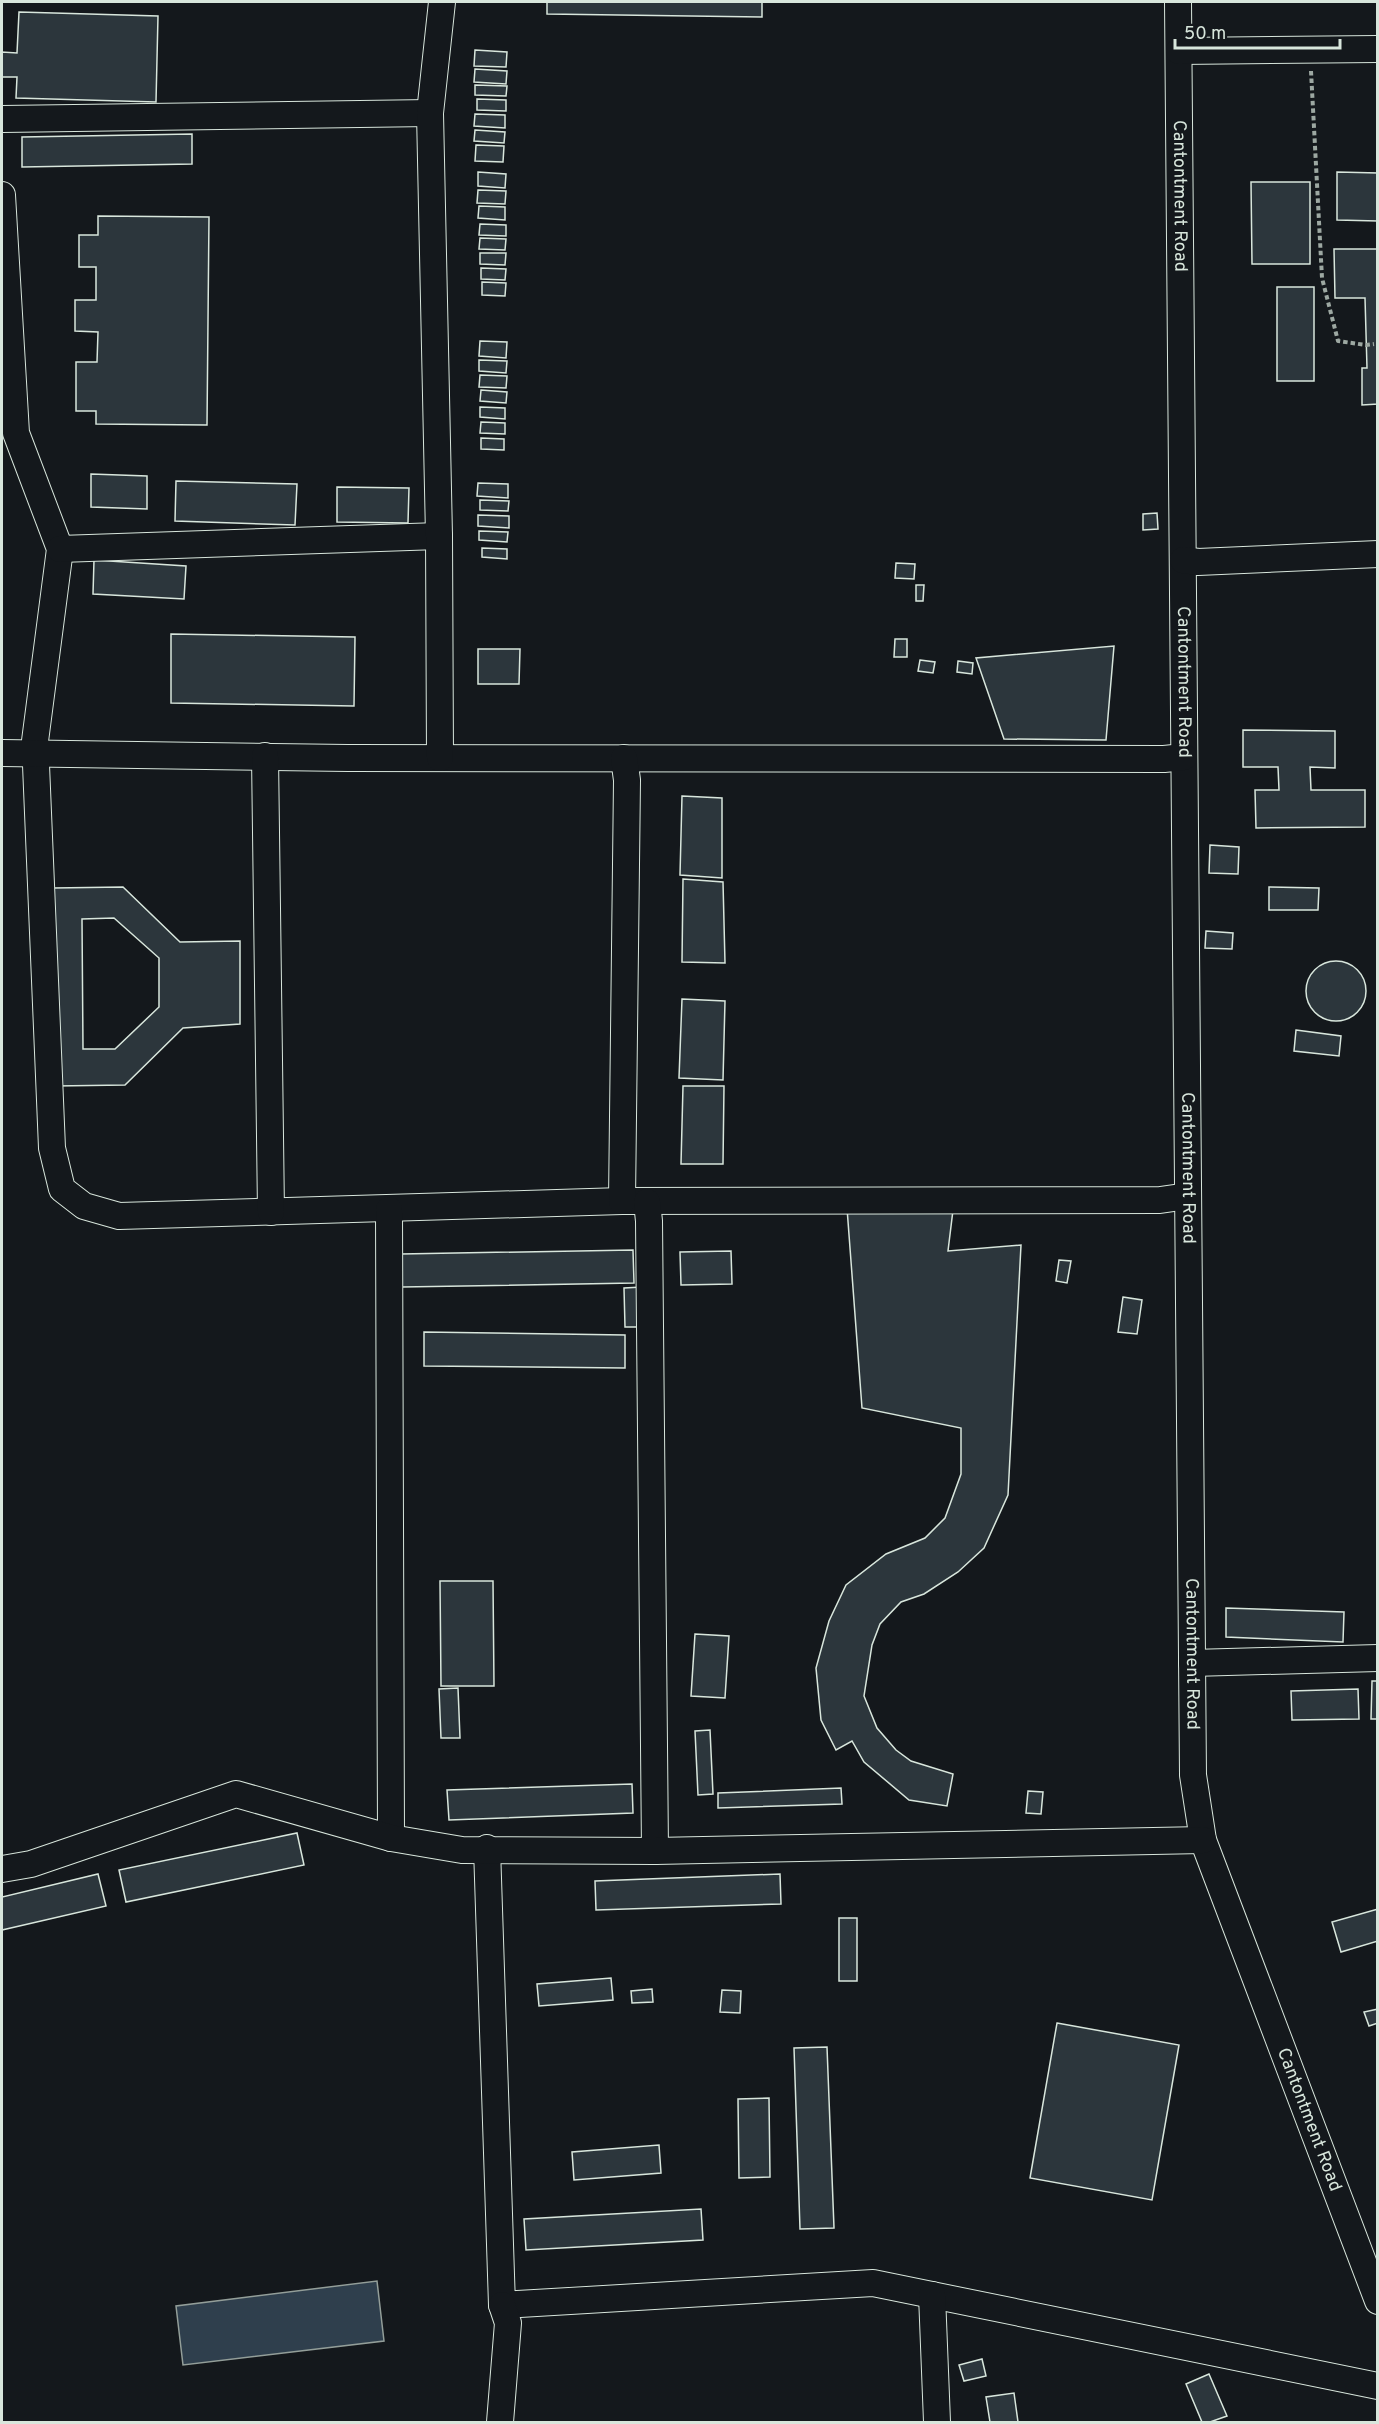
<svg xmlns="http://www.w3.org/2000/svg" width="1379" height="2424" font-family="Overpass,sans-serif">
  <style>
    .water { fill: #2f3f4d; stroke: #939e99; stroke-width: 1.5 }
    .building { fill: #2c363c; stroke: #d8e6dc; stroke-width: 1.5; fill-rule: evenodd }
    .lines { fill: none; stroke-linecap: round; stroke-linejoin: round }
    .minor-casing { stroke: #d8e6dc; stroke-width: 28 }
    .path { stroke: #9da8a2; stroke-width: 4; stroke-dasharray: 4.5 3; stroke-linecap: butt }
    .minor { stroke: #14181c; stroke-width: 26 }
    .labels { text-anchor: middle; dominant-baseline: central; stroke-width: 4.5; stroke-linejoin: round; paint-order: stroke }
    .street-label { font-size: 18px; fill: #d8e6dc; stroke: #14181c }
  </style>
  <rect width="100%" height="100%" fill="#14181c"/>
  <polygon class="water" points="377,2281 384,2341 183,2365 176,2306"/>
  <g class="building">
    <polygon points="547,2 762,2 762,17 547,14"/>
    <polygon points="19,12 158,16 156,102 16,98 17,77 2,77 2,52 17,53"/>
    <polygon points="475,50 507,52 506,67 474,66"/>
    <polygon points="475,69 507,71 506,84 474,82"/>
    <polygon points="475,85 507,86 506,96 475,95"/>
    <polygon points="477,99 506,100 506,111 477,110"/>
    <polygon points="475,114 505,115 505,128 474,126"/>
    <polygon points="475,130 505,132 504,143 474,141"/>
    <polygon points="192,134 192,164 22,167 22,137"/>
    <polygon points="476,145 504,146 503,162 475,161"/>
    <polygon points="478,172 506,174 505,188 478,186"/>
    <polygon points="1337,172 1378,173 1378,221 1337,220"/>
    <polygon points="1251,182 1310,182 1310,264 1252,264"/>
    <polygon points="478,190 506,191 505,204 477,203"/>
    <polygon points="479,206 505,207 505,220 478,218"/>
    <polygon points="98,216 209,217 207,425 96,424 96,411 76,411 76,362 97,362 98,332 75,331 75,300 96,300 96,267 79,267 79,235 98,235"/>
    <polygon points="480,224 506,225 506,236 479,235"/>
    <polygon points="480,238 506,239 505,250 479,249"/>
    <polygon points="1334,249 1378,249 1378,404 1362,405 1362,368 1367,368 1365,298 1335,298"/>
    <polygon points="480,253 506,253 505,265 480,264"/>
    <polygon points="481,268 506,269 505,280 481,279"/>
    <polygon points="482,282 506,283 505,296 482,295"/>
    <rect x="1277" y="287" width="37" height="94"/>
    <polygon points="480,341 507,342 506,358 479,356"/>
    <polygon points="479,360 507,361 506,373 479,371"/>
    <polygon points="480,375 507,376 506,388 479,387"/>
    <polygon points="481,390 507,392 506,403 480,401"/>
    <polygon points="480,407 505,408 505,419 480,417"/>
    <polygon points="481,422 505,423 505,434 480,433"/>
    <polygon points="481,438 504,439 504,450 481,449"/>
    <polygon points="91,474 147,476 147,509 91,507"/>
    <polygon points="176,481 297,484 295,525 175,521"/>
    <polygon points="478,483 508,484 508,498 477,496"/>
    <polygon points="337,487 409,488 408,523 337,522"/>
    <polygon points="480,500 509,501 508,511 480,510"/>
    <polygon points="1157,513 1158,529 1143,530 1143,514"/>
    <polygon points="478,515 509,516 509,528 478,526"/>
    <polygon points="479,531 508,532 507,542 479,540"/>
    <polygon points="482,548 507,549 507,559 482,557"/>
    <polygon points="94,560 186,566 184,599 93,594"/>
    <polygon points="896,563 915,564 914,579 895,578"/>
    <polygon points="916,585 924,585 923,601 916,601"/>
    <polygon points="171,634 355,637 354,706 171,703"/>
    <polygon points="895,639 907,639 907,657 894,657"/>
    <polygon points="1114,646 1106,740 1004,739 976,658"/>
    <polygon points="478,649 520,649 519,684 478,684"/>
    <polygon points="920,660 935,662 933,673 918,671"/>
    <polygon points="958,661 973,663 972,674 957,672"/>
    <polygon points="1243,730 1335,731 1335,768 1310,767 1311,790 1365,790 1365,827 1256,828 1255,790 1279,790 1278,767 1243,767"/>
    <polygon points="682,796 722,798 722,878 680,875"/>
    <polygon points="1210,845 1239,847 1238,874 1209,873"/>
    <polygon points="683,879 723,882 725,963 682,962"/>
    <path d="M 123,887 L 180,942 L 240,941 L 240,1024 L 183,1028 L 125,1085 L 55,1086 L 53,888 ZM 114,918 L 159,958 L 159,1007 L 115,1049 L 83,1049 L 82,919 Z"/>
    <polygon points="1269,887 1319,888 1318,910 1269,910"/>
    <polygon points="1206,931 1233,933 1232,949 1205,948"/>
    <circle cx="1336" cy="991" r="30"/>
    <polygon points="682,999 725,1001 723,1080 679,1078"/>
    <polygon points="1296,1030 1341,1036 1339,1056 1294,1051"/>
    <polygon points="683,1086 724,1086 723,1164 681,1164"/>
    <polygon points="847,1208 953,1210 948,1251 1021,1245 1008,1495 984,1548 958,1572 924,1594 901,1602 880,1624 872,1645 864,1696 877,1728 896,1750 911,1761 953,1774 947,1806 909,1800 864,1762 852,1741 836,1750 821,1720 816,1668 829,1621 846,1585 886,1554 925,1538 945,1518 961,1474 961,1428 862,1408"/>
    <polygon points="633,1250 634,1283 402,1287 401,1254"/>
    <polygon points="731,1251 732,1284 681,1285 680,1252"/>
    <polygon points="1059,1260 1071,1261 1067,1283 1056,1281"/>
    <polygon points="642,1287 643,1327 625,1327 624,1288"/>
    <polygon points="1123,1297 1142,1300 1137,1334 1118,1332"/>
    <polygon points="424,1332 625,1335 625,1368 424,1366"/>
    <polygon points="440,1581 493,1581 494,1686 441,1686"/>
    <polygon points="1226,1608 1344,1612 1343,1642 1226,1637"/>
    <polygon points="695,1634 729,1636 725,1698 691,1696"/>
    <polygon points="1372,1681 1378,1681 1378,1719 1371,1719"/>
    <polygon points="458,1688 460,1738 441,1738 439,1689"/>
    <polygon points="1358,1689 1359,1719 1292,1720 1291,1691"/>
    <polygon points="710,1730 713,1794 698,1795 695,1731"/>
    <polygon points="632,1784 633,1813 449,1820 447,1790"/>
    <polygon points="841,1788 842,1804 718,1808 718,1793"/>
    <polygon points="1028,1791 1043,1792 1041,1814 1026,1813"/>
    <polygon points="297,1833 304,1865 126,1902 119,1870"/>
    <polygon points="98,1874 106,1906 2,1930 2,1897"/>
    <polygon points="780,1874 781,1904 596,1910 595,1881"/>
    <polygon points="1378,1909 1378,1941 1341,1952 1332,1922"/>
    <rect x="839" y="1918" width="18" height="63"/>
    <polygon points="611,1978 613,2000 539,2006 537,1984"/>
    <polygon points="652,1989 653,2002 632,2003 631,1991"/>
    <polygon points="722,1990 741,1991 740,2013 720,2012"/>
    <polygon points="1378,2009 1378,2023 1369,2026 1364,2012"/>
    <polygon points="1057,2023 1179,2045 1152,2200 1030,2178"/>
    <polygon points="827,2047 834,2228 800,2229 794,2048"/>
    <polygon points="769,2098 770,2177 739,2178 738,2099"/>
    <polygon points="659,2145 661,2173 574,2180 572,2152"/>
    <polygon points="701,2209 703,2240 526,2250 524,2219"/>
    <polygon points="982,2359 986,2376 964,2381 959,2365"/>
    <polygon points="1209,2374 1227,2416 1210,2422 1202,2422 1186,2384"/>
    <polygon points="1014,2393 1018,2422 990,2422 986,2397"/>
  </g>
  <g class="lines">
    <defs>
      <g id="minor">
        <path id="s1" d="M 1178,2 L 1193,1775 L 1203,1840 L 1378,2301"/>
        <polyline points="1179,51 1378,49"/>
        <polyline points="2,119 430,113"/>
        <polyline points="2,195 16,433 60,549 35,741 52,1148 62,1189 84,1206 119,1216 622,1201 1160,1200 1188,1196"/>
        <polyline points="60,549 439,536"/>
        <polyline points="1183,560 1198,562 1378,554"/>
        <polyline points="2,753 348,758 1164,759 1184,757"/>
        <polyline points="265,756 271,1212"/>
        <polyline points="440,758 439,536 430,113 442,2"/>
        <polyline points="622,1201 627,780 624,758"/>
        <polyline points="647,1202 649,1221 655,1851"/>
        <polyline points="389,1210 391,1838"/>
        <polyline points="1192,1663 1378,1658"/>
        <polyline points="487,1848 502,2305 873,2283 1378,2386"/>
        <polyline points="2,1869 31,1864 236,1794 391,1838 462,1850 655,1851 1203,1840"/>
        <polyline points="932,2295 937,2422"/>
        <polyline points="500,2422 508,2323 502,2305"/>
      </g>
    </defs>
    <use href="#minor" class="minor-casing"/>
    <polyline class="path" points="1311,71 1322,278 1338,341 1366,345 1374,344"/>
    <use href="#minor" class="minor"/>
  </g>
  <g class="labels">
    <g class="street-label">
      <text stroke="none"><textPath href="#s1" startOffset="194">Cantontment Road</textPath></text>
      <text stroke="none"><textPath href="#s1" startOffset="680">Cantontment Road</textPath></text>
      <text stroke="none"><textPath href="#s1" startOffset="1166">Cantontment Road</textPath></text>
      <text stroke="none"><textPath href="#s1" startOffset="1652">Cantontment Road</textPath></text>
      <text stroke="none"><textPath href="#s1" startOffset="2138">Cantontment Road</textPath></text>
    </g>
  </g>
  <rect width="1379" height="2424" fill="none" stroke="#d8e6dc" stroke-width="6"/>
  <path d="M1175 39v9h165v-9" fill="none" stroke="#d8e6dc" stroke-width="3"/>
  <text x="1184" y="39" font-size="18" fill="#d8e6dc" stroke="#14181c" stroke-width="4.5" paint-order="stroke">50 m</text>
</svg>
